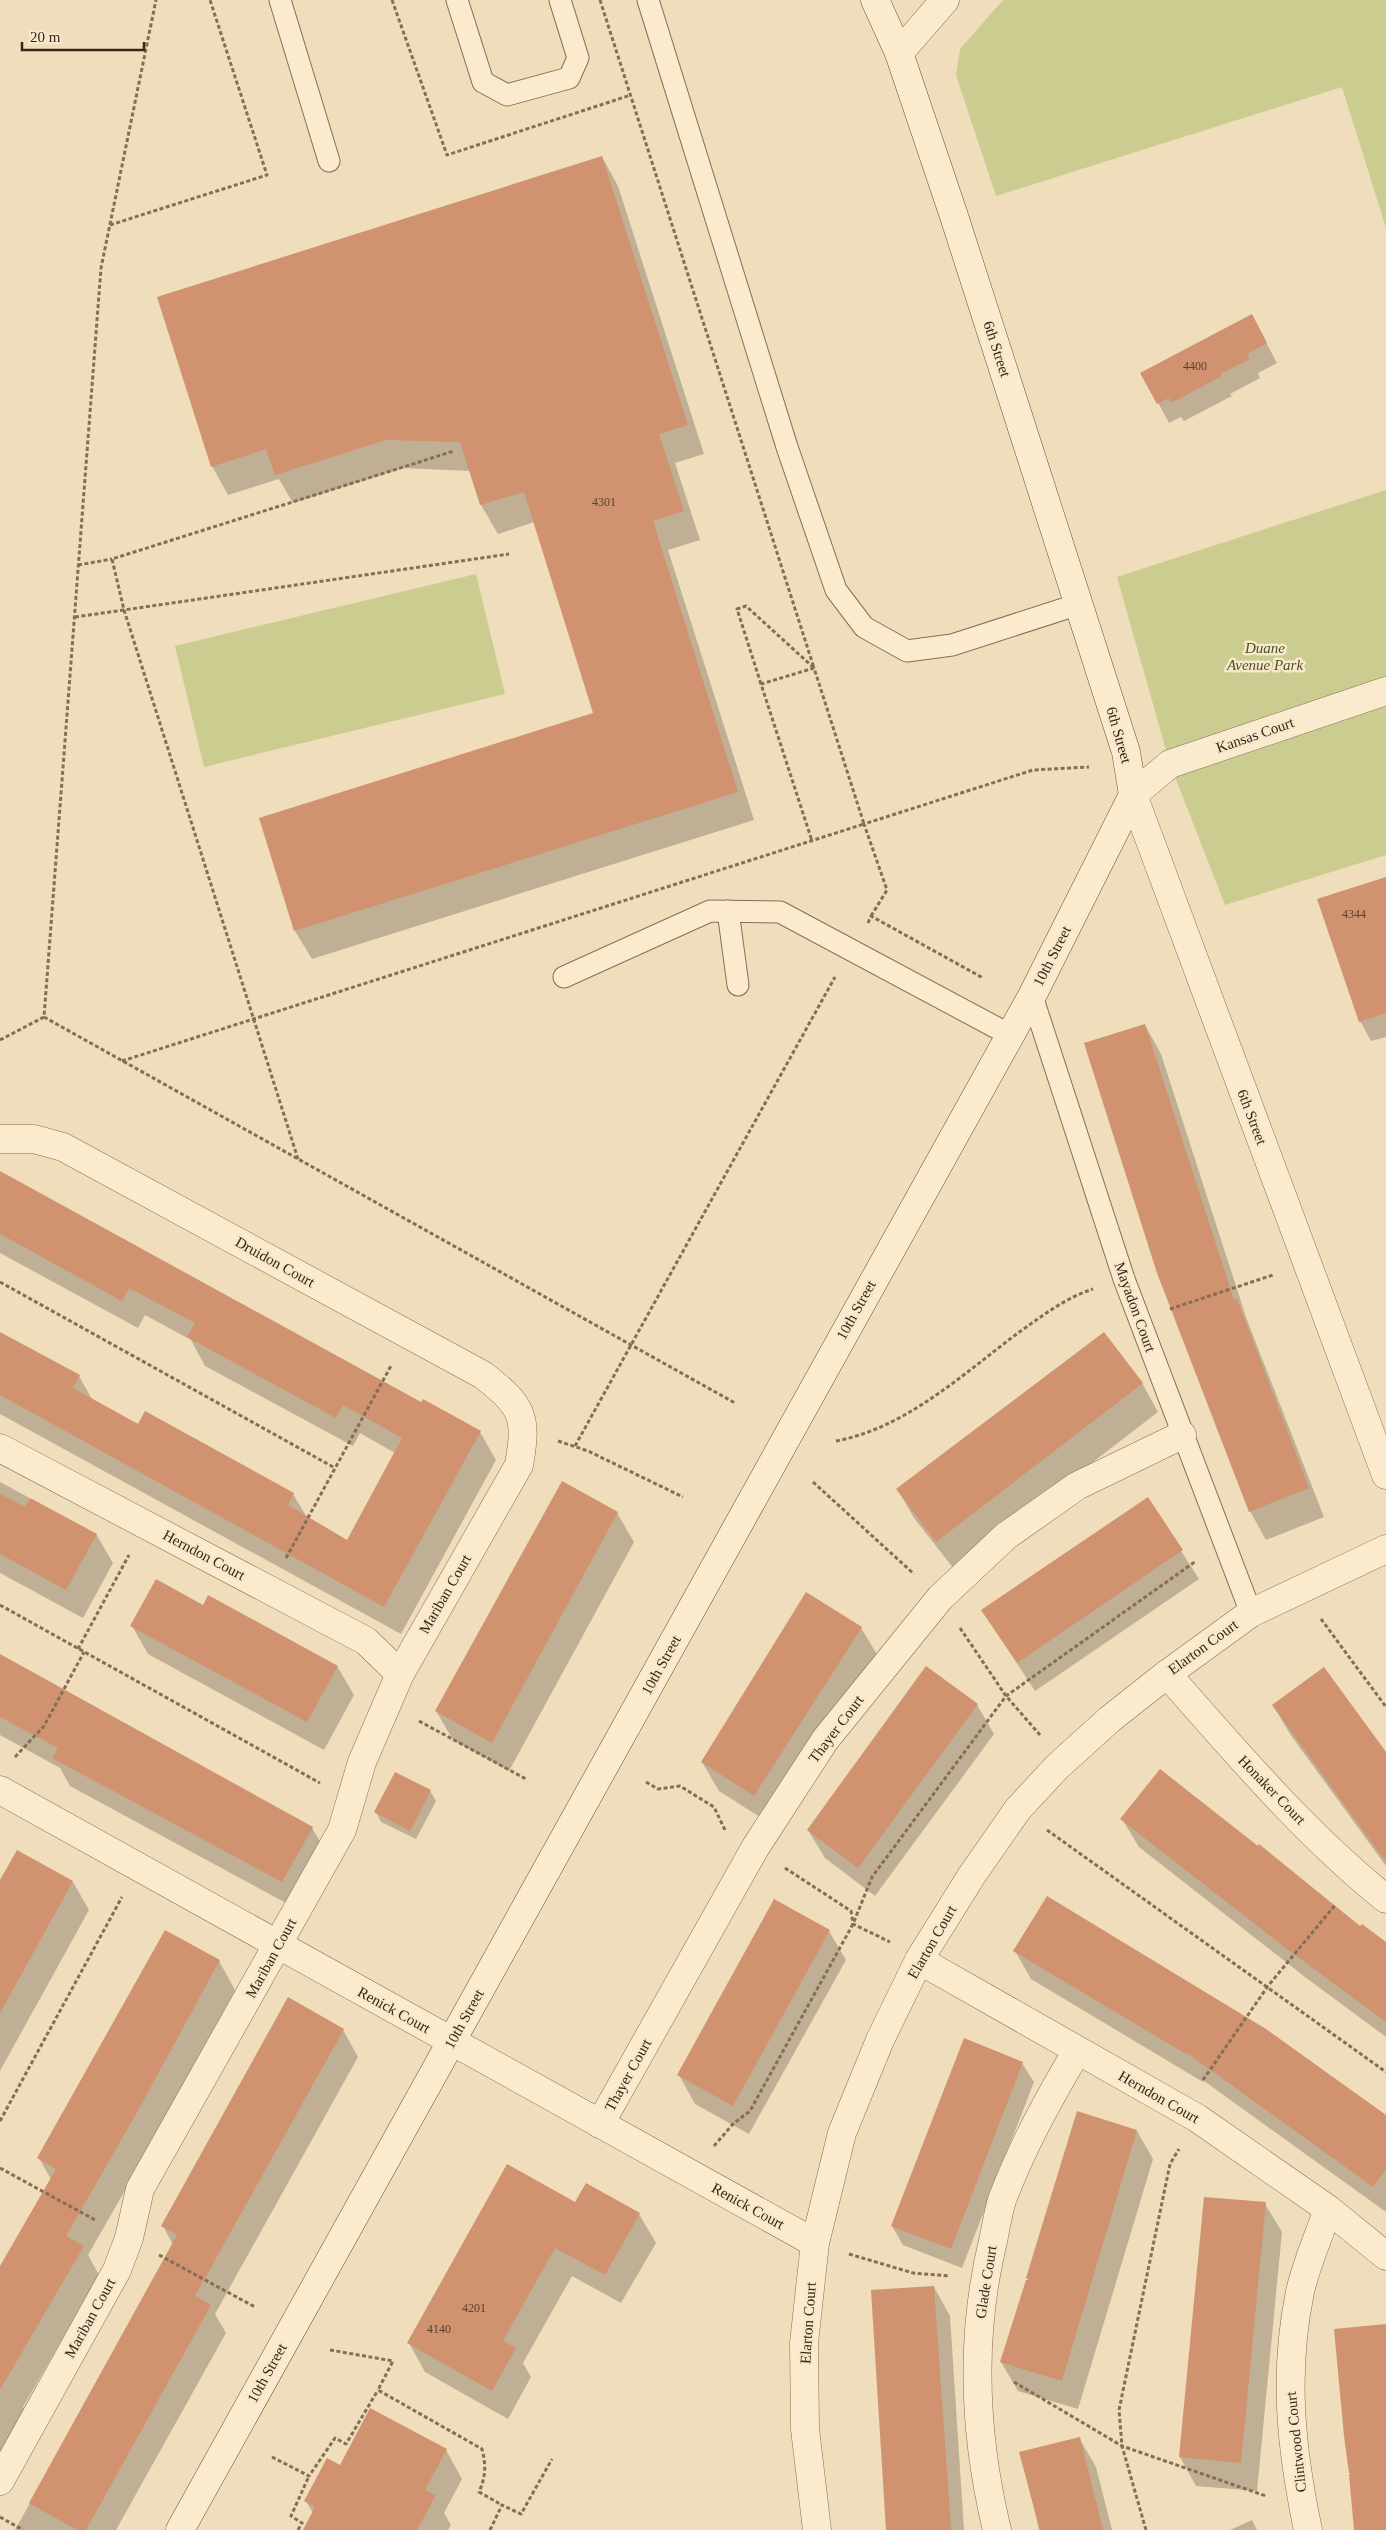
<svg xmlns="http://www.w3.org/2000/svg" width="1386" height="2530" font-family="Georgia,serif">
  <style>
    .green { fill: #cacd8f }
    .shadow { fill: #0003 }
    .building { fill: #d0926f }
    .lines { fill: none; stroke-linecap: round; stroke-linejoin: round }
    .lane-casing { stroke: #876d55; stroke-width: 23 }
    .street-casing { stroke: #876d55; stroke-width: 29 }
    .secondary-casing { stroke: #694e38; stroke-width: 29 }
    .path { stroke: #876d55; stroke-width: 3; stroke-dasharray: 4 2.5; stroke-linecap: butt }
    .lane { stroke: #faebcf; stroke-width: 21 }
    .street { stroke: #faebcf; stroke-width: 28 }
    .secondary { stroke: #faebcf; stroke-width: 28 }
    .labels { text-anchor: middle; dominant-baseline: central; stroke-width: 5; stroke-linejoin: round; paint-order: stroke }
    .number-label { font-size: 12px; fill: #5c412f }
    .street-label { font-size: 15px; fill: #36261a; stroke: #f7e8cb }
    .park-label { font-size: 15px; font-style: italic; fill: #495320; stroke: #f7e8cb }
  </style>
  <rect width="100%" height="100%" fill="#efddbb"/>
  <g class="green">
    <polygon points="1003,0 1386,0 1386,228 1342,87 996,196 956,75 960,49"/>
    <polygon points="1386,490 1386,855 1225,905 1170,764 1117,577"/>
    <polygon points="476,574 505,694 204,767 175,646"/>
  </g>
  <g class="shadow">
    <polygon points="602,157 618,186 704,454 675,463 700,540 668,550 754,820 312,959 295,931 595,714 534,522 498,534 481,505 470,471 403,468 293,503 279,479 228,495 212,466"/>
    <polygon points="1252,316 1277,363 1258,373 1260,378 1230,394 1232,396 1184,421 1181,417 1169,423 1142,373"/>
    <polygon points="1386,879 1386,1037 1371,1041 1360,1021"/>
    <polygon points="1145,1025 1161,1054 1247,1320 1324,1517 1266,1540 1250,1511"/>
    <polygon points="0,1172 422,1403 480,1432 496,1460 401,1634 0,1414 0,1333 79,1376 93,1401 138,1425 293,1494 308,1519 347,1541 395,1453 360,1433 353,1446 205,1366 191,1340 145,1315 138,1328 0,1253"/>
    <polygon points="1142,1383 1158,1412 954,1569 914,1518 898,1490"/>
    <polygon points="0,1482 96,1534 113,1563 83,1618 0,1573"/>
    <polygon points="562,1483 617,1513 634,1542 509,1771 453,1740 436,1711"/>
    <polygon points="1148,1499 1199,1579 1035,1691 983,1611"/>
    <polygon points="132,1626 337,1666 354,1695 324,1750 148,1654"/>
    <polygon points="861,1628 878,1656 771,1824 719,1791 702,1762"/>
    <polygon points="0,1656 312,1828 329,1856 299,1910 70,1786 60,1768 0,1735"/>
    <polygon points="927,1668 977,1705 994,1734 875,1896 825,1858 808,1830"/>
    <polygon points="1273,1705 1386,1755 1386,1866 1290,1734"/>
    <polygon points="396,1774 430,1791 436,1801 416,1839 381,1822 376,1812"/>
    <polygon points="1122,1819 1361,1927 1386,1944 1386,2037 1305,1977 1139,1847"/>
    <polygon points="73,1882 89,1910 0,2071 0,1885"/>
    <polygon points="829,1931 846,1960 749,2134 695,2104 679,2075"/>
    <polygon points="1015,1951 1386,2117 1386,2212 1204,2081 1203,2082 1031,1979"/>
    <polygon points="219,1961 235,1990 151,2145 88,2255 99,2275 23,2407 24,2409 0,2452 0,2269 51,2179 39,2158"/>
    <polygon points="343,2030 358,2057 215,2314 226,2333 116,2530 15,2530 173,2245 163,2226"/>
    <polygon points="1022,2063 1034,2082 962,2268 903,2245 892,2226"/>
    <polygon points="1137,2131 1153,2159 1078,2409 1018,2391 1001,2362 1029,2281 1027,2278"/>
    <polygon points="576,2204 639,2214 656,2243 621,2303 572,2276 523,2363 531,2377 508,2419 425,2372 409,2343"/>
    <polygon points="1265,2204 1282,2232 1257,2491 1196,2486 1180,2457"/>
    <polygon points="934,2287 950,2316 964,2530 888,2530"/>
    <polygon points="1079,2438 1096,2467 1112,2530 1039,2530 1021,2453"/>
    <polygon points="446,2450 462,2479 444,2513 451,2525 448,2530 304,2530 313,2513 306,2501 340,2467"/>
    <polygon points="1252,2520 1257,2530 1230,2530"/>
  </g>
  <g class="building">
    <polygon points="602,156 688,425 659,434 684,511 653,521 738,792 294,931 259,818 593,713 524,492 480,505 460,442 386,440 275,475 266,449 211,467 157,297"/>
    <polygon points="1252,314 1267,343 1247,354 1250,359 1220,374 1222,376 1171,403 1169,398 1157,404 1140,373"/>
    <polygon points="1386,877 1386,1013 1359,1022 1317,899"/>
    <polygon points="1145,1024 1234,1300 1237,1299 1309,1488 1249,1512 1157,1273 1084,1043"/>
    <polygon points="0,1171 421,1402 423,1399 481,1431 384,1607 0,1395 0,1332 80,1375 73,1388 100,1403 138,1424 145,1411 294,1493 288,1505 347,1540 402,1438 343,1405 336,1418 187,1337 195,1323 129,1288 122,1301 0,1234"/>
    <polygon points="1104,1332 1143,1383 936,1542 896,1489"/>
    <polygon points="562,1481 618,1512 492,1743 435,1711"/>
    <polygon points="0,1494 25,1507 30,1498 97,1534 66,1590 0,1554"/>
    <polygon points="1148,1497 1183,1550 1017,1663 981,1610"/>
    <polygon points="156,1579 203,1605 208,1595 338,1666 307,1722 130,1626"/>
    <polygon points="806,1592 862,1627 754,1796 701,1762"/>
    <polygon points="0,1654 313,1827 282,1882 52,1758 58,1748 0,1717"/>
    <polygon points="926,1666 978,1704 858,1868 807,1830"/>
    <polygon points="1324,1667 1386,1752 1386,1862 1272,1705"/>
    <polygon points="1160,1769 1258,1846 1259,1844 1360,1926 1362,1924 1386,1942 1386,2022 1287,1949 1120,1819"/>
    <polygon points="395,1772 431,1790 410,1831 374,1812"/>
    <polygon points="17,1850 73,1881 0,2013 0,1880"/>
    <polygon points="1047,1896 1266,2029 1386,2115 1386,2169 1373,2187 1187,2053 1186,2054 1013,1951"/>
    <polygon points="774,1899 830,1930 733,2106 677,2075"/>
    <polygon points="165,1930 220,1960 135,2116 66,2236 84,2246 0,2390 0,2266 56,2169 37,2158"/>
    <polygon points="288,1997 344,2029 195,2296 211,2305 86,2530 77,2530 29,2503 177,2235 161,2226"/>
    <polygon points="964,2038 1023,2062 951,2249 891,2226"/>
    <polygon points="1077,2111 1137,2130 1062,2381 1000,2362 1026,2280 1029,2280 1026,2278"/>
    <polygon points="507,2164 575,2202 586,2183 640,2213 605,2275 555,2248 503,2341 516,2348 492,2391 407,2343"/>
    <polygon points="1204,2197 1266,2202 1241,2463 1179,2457"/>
    <polygon points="934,2286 951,2530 886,2530 871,2290"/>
    <polygon points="1386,2324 1386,2530 1354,2530 1349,2474 1352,2473 1349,2473 1344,2436 1334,2329"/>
    <polygon points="370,2408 447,2449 425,2490 436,2495 417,2530 303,2530 315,2507 304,2501 327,2458 340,2465"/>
    <polygon points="1080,2437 1103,2530 1040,2530 1019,2452"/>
  </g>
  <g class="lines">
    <defs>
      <g id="lane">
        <polyline points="280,0 329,161"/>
        <polyline points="457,0 483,82 507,95 569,78 578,58 560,0"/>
        <polyline points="648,0 787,447 836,590 864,627 907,651 952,645 1079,604"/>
        <polyline points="728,911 738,985"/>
        <polyline points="564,977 710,911 780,912 1010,1035"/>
        <polyline points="1032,996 1124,1279 1251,1613"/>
      </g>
      <g id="street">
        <polyline points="899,53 945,0"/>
        <polyline points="1386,691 1170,764 1133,795 1386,1475"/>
        <path d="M 0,1139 L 34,1139 L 63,1147 L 483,1375 C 522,1406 528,1415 519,1465 L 400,1674 L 362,1762 L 342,1830 L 140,2189 L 129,2238 L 117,2270 L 0,2481"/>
        <polyline points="0,1448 366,1641 400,1674"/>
        <path d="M 1167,1674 C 1236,1752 1304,1833 1386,1899"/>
        <polyline points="0,1790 815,2243"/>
        <polyline points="919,1960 1197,2118 1328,2209 1386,2256"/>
        <polyline points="600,2124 755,1848 825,1740 940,1598 1006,1536 1077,1486 1182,1435"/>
        <polyline points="817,2530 805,2429 804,2343 815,2243 842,2133 880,2040 919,1960 972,1875 1018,1809 1057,1767 1110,1719 1167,1674 1251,1613 1386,1549"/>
        <path d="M 997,2530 C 974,2435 970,2336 993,2241 C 996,2227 998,2213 1002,2200 C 1022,2147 1048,2100 1077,2051"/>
        <path d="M 1308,2530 C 1291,2449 1283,2374 1300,2292 C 1306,2264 1319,2236 1328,2209"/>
      </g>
      <polyline id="secondary" points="180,2530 1032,996 1133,795 1126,752 954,216 899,53 875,0"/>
    </defs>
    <use href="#lane" class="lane-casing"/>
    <use href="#street" class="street-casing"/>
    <use href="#secondary" class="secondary-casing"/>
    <g class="path">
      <polyline points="392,0 447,155 631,95"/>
      <polyline points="600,0 814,668 746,606 737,609 761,684"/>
      <polyline points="110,225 267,175 210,0"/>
      <polyline points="78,565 112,559"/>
      <polyline points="75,617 124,610 112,559 454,451"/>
      <polyline points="871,916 887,890 864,824 1033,770 1089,767"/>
      <polyline points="868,923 871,916 983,978"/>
      <polyline points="44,1017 735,1403"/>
      <polyline points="0,1040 44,1017 101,268 156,0"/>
      <polyline points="122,1061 864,824 814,668 761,684 812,841"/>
      <polyline points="298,1159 124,610 509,554"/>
      <polyline points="0,1282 335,1468"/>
      <polyline points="1170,1309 1273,1275"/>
      <polyline points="558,1441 588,1451 683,1497"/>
      <path d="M 836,1441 C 906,1428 963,1374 1018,1333 C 1042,1316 1065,1298 1093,1289"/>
      <polyline points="575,1446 835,977"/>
      <polyline points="813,1482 914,1574"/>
      <polyline points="286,1558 392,1364"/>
      <polyline points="0,1605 320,1783"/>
      <polyline points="1321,1619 1386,1707"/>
      <polyline points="960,1628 1006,1696 1040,1735"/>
      <polyline points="78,1649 129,1555"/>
      <polyline points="419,1721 526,1779"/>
      <polyline points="15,1757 44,1726 84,1652"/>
      <polyline points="646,1782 658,1789 680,1786 714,1807 725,1830"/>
      <polyline points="1047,1830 1386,2072"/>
      <polyline points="785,1868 851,1911 853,1924 890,1942"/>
      <polyline points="1203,2080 1268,1986 1336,1904"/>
      <polyline points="0,2121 122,1897"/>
      <polyline points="714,2146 733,2124 750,2111 853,1924 872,1877 1006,1696 1196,1561"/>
      <polyline points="0,2168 97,2221"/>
      <polyline points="849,2254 913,2273 950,2276"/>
      <polyline points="159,2255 255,2307"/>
      <path d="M 330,2350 L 393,2361 L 378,2390 L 482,2449 C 486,2465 486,2476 479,2492 L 502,2505"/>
      <polyline points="1014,2382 1122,2446 1266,2496"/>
      <polyline points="272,2457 309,2476 335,2438 346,2444 378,2390"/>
      <polyline points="0,2517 23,2530"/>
      <polyline points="298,2530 302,2523 291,2516 309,2476"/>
      <polyline points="490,2530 502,2505 521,2514 552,2459"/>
      <polyline points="1146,2530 1122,2446 1119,2410 1170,2164 1179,2149"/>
    </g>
    <use href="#lane" class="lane"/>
    <use href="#street" class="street"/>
    <use href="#secondary" class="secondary"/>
  </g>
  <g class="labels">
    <g class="number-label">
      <text x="1195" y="366">4400</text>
      <text x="604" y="502">4301</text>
      <text x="1354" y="914">4344</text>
      <text x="474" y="2308">4201</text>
      <text x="439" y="2329">4140</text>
    </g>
    <g class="street-label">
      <text transform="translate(997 349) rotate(72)">6th Street</text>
      <text transform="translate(1119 735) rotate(74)">6th Street</text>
      <text transform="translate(1255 735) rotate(-19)">Kansas Court</text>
      <text transform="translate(1052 956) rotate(-63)">10th Street</text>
      <text transform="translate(1252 1117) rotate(69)">6th Street</text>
      <text transform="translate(275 1262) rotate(29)">Druidon Court</text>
      <text transform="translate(1135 1307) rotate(70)">Mayadon Court</text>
      <text transform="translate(856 1310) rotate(-61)">10th Street</text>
      <text transform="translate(204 1555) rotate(28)">Herndon Court</text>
      <text transform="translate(445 1594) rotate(-60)">Mariban Court</text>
      <text transform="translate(1203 1647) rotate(-36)">Elarton Court</text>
      <text transform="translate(661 1665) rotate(-61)">10th Street</text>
      <text transform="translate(836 1729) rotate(-53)">Thayer Court</text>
      <text transform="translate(1272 1790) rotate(46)">Honaker Court</text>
      <text transform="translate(932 1942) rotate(-60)">Elarton Court</text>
      <text transform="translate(271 1958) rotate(-61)">Mariban Court</text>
      <text transform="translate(394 2010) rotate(29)">Renick Court</text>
      <text transform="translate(464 2019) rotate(-61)">10th Street</text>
      <text transform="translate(628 2075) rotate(-61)">Thayer Court</text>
      <text transform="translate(1159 2097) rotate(30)">Herndon Court</text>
      <text transform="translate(748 2206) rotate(29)">Renick Court</text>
      <text transform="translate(986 2282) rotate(-81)">Glade Court</text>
      <text transform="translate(90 2318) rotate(-61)">Mariban Court</text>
      <text transform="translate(808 2323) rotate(-86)">Elarton Court</text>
      <text transform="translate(267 2373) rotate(-61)">10th Street</text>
      <text transform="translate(1296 2442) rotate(-96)">Clintwood Court</text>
    </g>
    <g class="park-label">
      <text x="1265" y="648">Duane<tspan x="1265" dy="17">Avenue Park</tspan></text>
    </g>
  </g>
  <path d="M22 42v8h122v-8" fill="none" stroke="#36261a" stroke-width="2.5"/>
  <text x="30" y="42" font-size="15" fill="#36261a" stroke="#f7e8cb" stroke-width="4" paint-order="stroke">20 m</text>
</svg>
